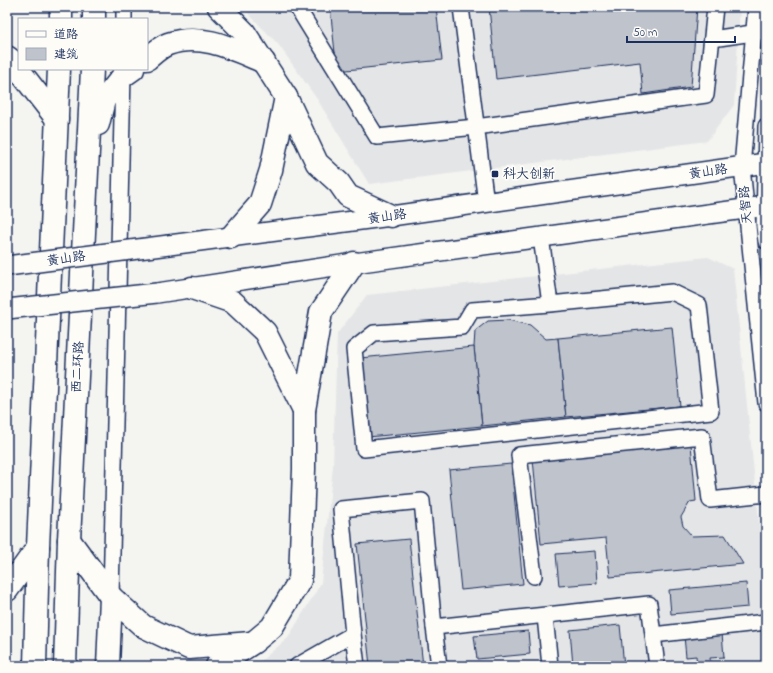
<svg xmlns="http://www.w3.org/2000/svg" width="773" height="673" font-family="'Indie Flower','LXGW WenKai TC',sans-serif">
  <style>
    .built { fill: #e4e5e6 }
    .building { fill: #bfc3cc; stroke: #1b2f5e }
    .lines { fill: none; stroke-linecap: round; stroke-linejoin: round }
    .minor-casing { stroke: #1b2f5e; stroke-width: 18 }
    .major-casing { stroke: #1b2f5e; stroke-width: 22 }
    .highway-casing { stroke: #1b2f5e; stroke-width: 25 }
    .minor { stroke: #fdfcf7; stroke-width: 15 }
    .major { stroke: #fdfcf7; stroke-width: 19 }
    .highway { stroke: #fdfcf7; stroke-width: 22 }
    .major-bridge-casing { stroke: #1b2f5e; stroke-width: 22; stroke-linecap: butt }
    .major-bridge { stroke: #fdfcf7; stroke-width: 19 }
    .poi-dot { fill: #1b2f5e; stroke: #fdfcf7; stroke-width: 1.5 }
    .labels { text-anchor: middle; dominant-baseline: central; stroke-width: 3.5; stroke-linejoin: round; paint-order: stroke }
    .street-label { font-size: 13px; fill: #1b2f5e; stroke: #fdfcf7 }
    .poi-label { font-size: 13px; fill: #1b2f5e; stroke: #fdfcf7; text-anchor: start }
  </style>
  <rect width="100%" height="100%" fill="#f4f4f1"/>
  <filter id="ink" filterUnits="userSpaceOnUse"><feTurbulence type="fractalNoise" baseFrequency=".025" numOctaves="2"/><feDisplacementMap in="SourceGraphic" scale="8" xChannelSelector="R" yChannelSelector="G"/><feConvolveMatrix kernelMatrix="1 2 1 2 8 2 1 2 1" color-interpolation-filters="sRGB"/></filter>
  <g filter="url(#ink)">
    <g class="built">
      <polygon points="242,7 740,7 734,105 707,141 369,184 317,99 278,44"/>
      <polygon points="708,257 733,269 766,590 766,666 255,666 288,638 321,583 333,466 337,334 367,295"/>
    </g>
    <g class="building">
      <polygon points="330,7 436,7 442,60 337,71"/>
      <polygon points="489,7 697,7 691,87 643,94 640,62 496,79"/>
      <polygon points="508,320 530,325 546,339 558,338 566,417 482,426 474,347 475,331 488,321"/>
      <polygon points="672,327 680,406 566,417 558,338"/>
      <polygon points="474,347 482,426 368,437 360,358"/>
      <polygon points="691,444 696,501 690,502 681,517 683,526 692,536 725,535 743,564 610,577 606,538 541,544 533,459"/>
      <polygon points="511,464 523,584 461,590 449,470"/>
      <polygon points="409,539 423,666 370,666 357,544"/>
      <polygon points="595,551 597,583 559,586 556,554"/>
      <polygon points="746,583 748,607 671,614 669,590"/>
      <polygon points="620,625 624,666 573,666 570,630"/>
      <polygon points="528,631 530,654 477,659 474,636"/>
      <polygon points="722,633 724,657 710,658 711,666 697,666 696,656 686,657 684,636"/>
    </g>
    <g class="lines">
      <defs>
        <g id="minor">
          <polyline points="297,7 377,137 476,127 706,95 715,7"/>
          <polyline points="461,7 486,203"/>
          <polyline points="756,7 742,167 766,403"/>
          <polyline points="124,19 124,7"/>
          <polyline points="712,39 766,31"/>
          <polyline points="766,126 764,226 766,241"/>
          <polyline points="541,237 550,304 672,292 699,305 711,411 364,449 354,349 374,333 462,327 472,310 550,304"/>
          <polyline points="534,576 519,455 702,436 710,500 766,494"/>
          <polyline points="111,597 123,74"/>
          <polyline points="545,616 550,666"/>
          <polyline points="434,627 439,666"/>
          <polyline points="353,634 357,666"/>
          <polyline points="653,635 766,622"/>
          <polyline points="297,666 353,634 341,509 422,501 434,627 649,604 657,666"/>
        </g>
        <g id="major">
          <polyline points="169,245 391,216 766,163"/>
          <polyline points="157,293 354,263 766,206"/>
        </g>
        <g id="highway">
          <polyline points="219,7 244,32 286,97 317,163 339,183 348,196 391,216"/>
          <polyline points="61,19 61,7"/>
          <polyline points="94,19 94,7"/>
          <polyline points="7,57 11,60 57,119"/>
          <path d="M 147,59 C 153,54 160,47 168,44 C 201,32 233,49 264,62"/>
          <polyline points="98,124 104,100 123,76 133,69"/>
          <polyline points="231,237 260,204 271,170 286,97"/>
          <polyline points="192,288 233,302 265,332 304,410"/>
          <polyline points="69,540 111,597 143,626 189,648 251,643"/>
          <polyline points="7,590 38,547"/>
          <polyline points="35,666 38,547 59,69"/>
          <polyline points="65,666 69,540 92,69"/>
          <polyline points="108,666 111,597"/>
          <polyline points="217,666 254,642 272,627 300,580 304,469 304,410 321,312 354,263"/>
        </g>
      </defs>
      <use href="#minor" class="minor-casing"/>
      <use href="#major" class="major-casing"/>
      <use href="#highway" class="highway-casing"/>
      <use href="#minor" class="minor"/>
      <use href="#major" class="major"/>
      <use href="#highway" class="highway"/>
      <defs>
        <g id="major-bridge">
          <polyline points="7,266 169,245"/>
          <polyline points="7,309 157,293"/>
        </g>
      </defs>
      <use href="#major-bridge" class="major-bridge-casing"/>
      <use href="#major-bridge" class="major-bridge"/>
    </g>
  </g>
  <rect class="poi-dot" x="491" y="170" width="8" height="8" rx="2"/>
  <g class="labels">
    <g class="street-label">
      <text transform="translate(708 172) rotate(-8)">黄山路</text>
      <text transform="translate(746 205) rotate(-95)">天智路</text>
      <text transform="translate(387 217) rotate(-8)">黄山路</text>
      <text transform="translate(66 259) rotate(-8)">黄山路</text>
      <text transform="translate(78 367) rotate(-87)">西二环路</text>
    </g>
    <g class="poi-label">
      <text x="503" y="174">科大创新</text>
    </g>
  </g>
  <rect width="773" height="673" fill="none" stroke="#fdfcf7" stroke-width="24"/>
  <rect x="12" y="12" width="749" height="649" fill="none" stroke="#1b2f5e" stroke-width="1.5" filter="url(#ink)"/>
  <rect x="18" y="18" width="130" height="52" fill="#fdfcf7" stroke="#a3aaba"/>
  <rect x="26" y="31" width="20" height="6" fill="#fdfcf7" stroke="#a3aaba"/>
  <text x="54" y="38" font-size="12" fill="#1b2f5e">道路</text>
  <rect x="26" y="48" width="20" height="12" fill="#bfc3cc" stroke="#a3aaba"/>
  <text x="54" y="58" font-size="12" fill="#1b2f5e">建筑</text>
  <path d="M627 36v6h108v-6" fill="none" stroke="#1b2f5e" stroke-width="2"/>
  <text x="633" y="36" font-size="12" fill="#1b2f5e" stroke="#fdfcf7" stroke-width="3" paint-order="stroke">50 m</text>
</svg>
